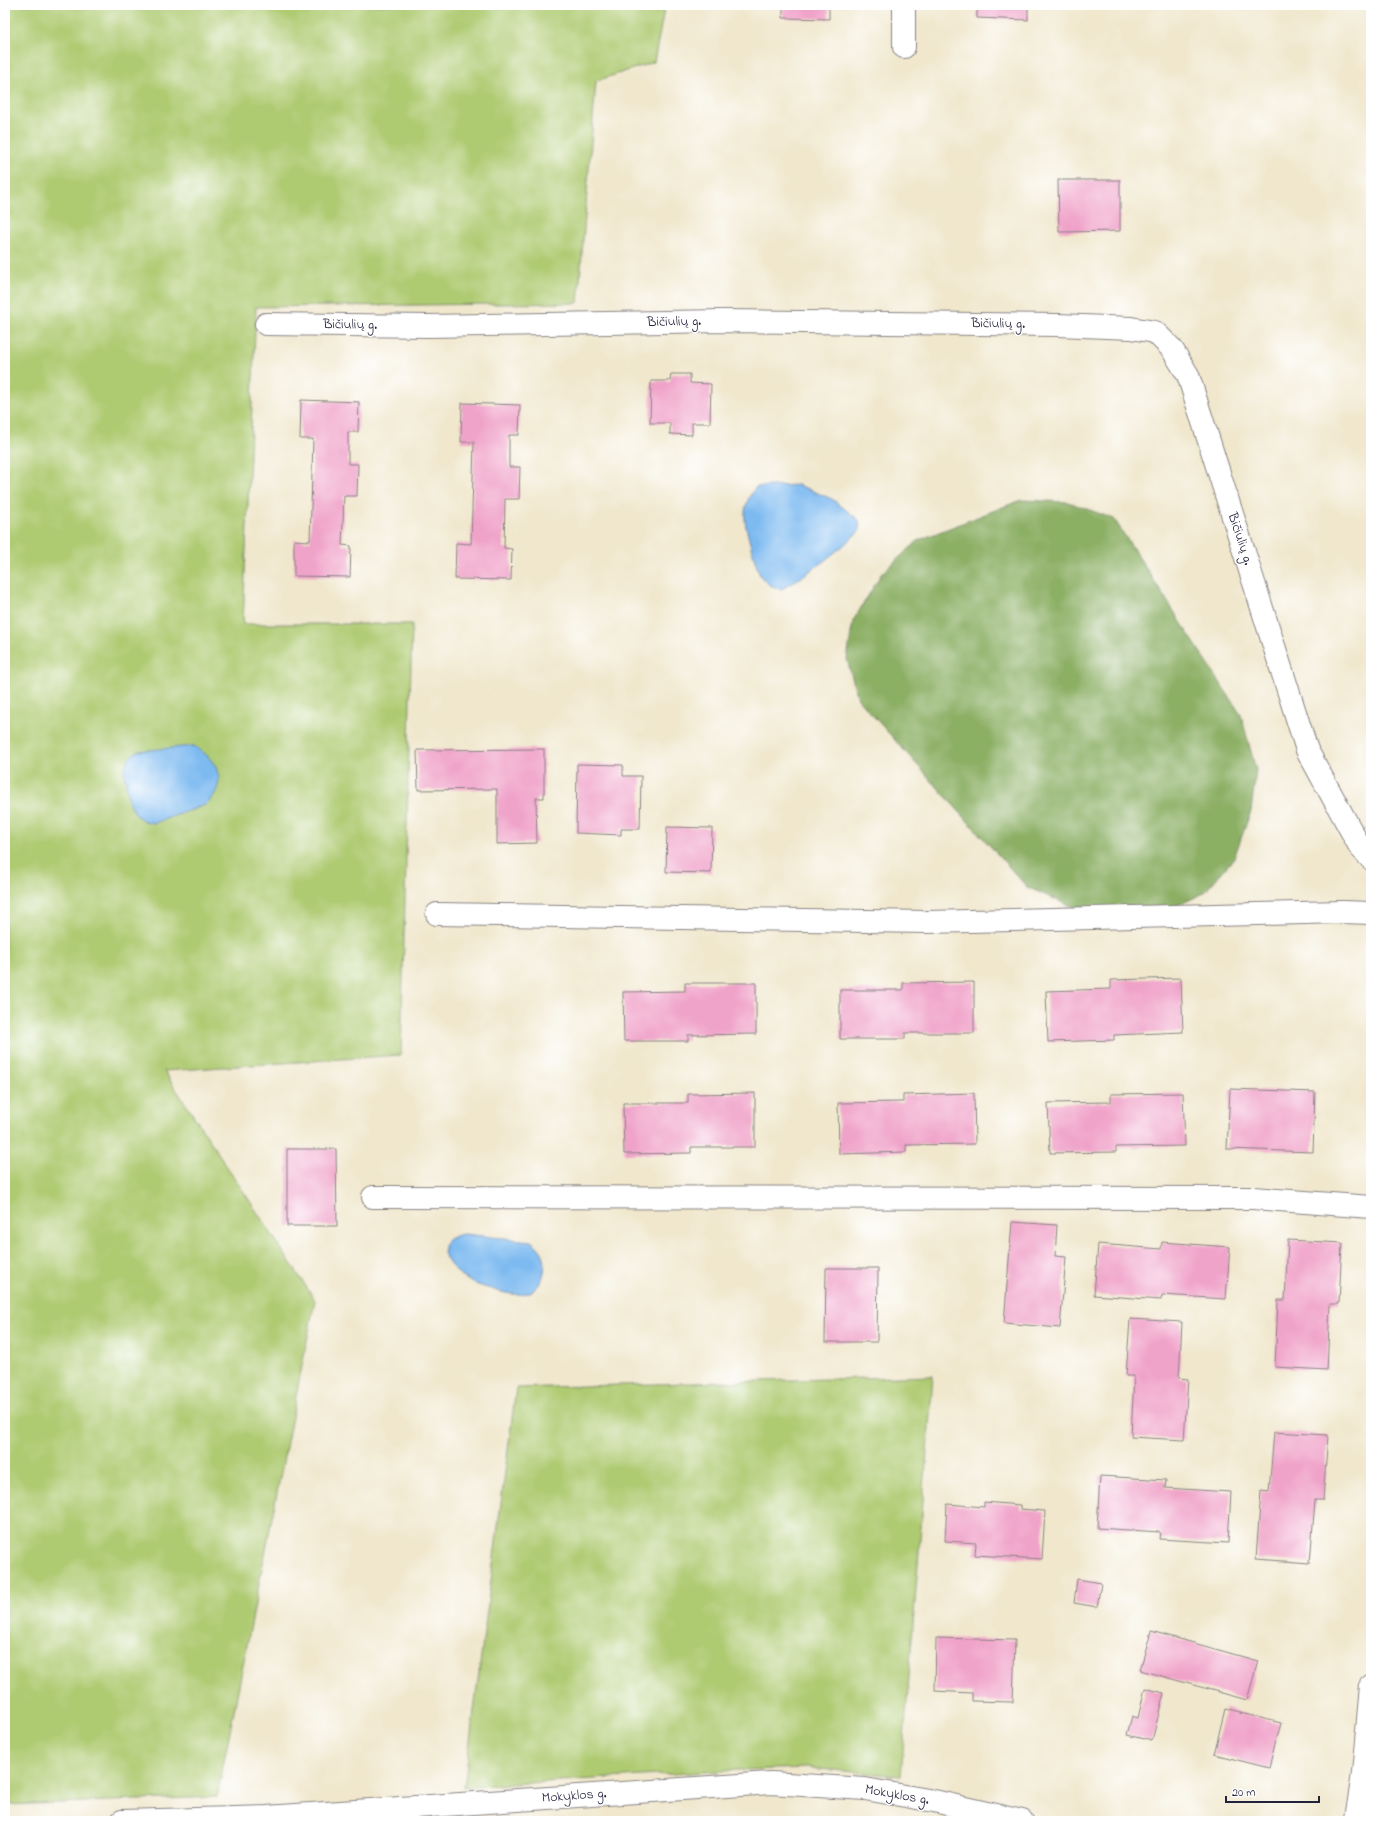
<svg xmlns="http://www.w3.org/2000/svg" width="1376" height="1826" font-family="'Indie Flower',sans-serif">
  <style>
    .green { fill: #afcb72; stroke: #687656; fill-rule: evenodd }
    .forest { fill: #8baf64; stroke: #566850 }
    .water { fill: #7dbaf0; stroke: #506e96 }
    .building { fill: #f0a3c9 }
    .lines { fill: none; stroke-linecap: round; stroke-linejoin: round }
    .street-casing { stroke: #898484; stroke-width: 24 }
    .street { stroke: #fff; stroke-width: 22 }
    .labels { text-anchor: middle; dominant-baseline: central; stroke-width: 3; stroke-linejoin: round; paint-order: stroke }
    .street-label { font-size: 14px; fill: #22223b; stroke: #fff }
  </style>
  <rect width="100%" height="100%" fill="#fff"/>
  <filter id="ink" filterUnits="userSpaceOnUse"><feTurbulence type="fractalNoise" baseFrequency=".025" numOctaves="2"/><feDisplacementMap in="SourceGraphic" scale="8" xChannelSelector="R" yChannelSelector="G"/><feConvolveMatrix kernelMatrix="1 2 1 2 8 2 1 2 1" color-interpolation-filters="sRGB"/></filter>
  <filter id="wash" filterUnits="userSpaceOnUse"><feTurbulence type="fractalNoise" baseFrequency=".012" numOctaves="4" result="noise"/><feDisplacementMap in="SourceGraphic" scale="16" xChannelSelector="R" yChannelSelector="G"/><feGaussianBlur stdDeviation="0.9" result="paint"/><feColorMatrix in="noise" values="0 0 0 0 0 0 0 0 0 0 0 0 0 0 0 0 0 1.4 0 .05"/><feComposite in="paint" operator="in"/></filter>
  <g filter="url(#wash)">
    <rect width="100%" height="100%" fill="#f0e7cc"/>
    <g class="green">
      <path d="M 5,5 L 665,5 L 654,62 L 596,81 L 578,303 L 256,307 L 243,624 L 412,624 L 401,1055 L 164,1071 L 315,1300 L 217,1797 L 5,1805 ZM 216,792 L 205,805 L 154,823 L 144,821 Z"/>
      <polygon points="933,1376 901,1776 809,1768 738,1770 464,1787 516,1388"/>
    </g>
    <polygon class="forest" points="1021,500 1068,502 1114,519 1241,715 1256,770 1251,811 1234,858 1204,893 1174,907 1075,908 1027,887 858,699 847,659 853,621 882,573 919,540"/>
    <g class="water">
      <path d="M 798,485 L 832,499 L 859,520 L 860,530 C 837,553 810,572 782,589 C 771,587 766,583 760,575 C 756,566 754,556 751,547 C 745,523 739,509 756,487 Z"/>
      <path d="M 194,746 C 218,760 230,783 205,805 L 154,823 L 144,821 L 137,816 L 129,803 L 124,770 L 127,762 L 131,756 L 138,751 Z"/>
      <path d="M 464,1234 L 531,1241 C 542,1249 547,1258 544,1272 C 539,1297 518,1297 498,1291 C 488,1288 475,1285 466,1279 C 446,1266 429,1239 464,1234 Z"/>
    </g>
    <g id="blocks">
      <g class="building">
        <polygon points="783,5 829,5 829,19 783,18"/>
        <polygon points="977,5 1028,5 1028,20 977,18"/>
        <polygon points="1058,180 1120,180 1120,231 1059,232"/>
        <polygon points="671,374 690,374 690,383 711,384 710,423 692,423 692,435 670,434 670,423 650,423 651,381 670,381"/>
        <polygon points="301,400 359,402 358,432 348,432 348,464 358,464 357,496 344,496 342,545 351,546 350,577 294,576 294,540 310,541 313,439 300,439"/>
        <polygon points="462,403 520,405 519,435 509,435 509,467 520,467 519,499 505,499 504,548 512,549 511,580 455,579 456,543 471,544 474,442 461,442"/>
        <polygon points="544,749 544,798 536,798 537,843 497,844 497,789 418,790 417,750"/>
        <polygon points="577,764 623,765 623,776 641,776 640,829 621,829 621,835 576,833"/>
        <polygon points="667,827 712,828 711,873 666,872"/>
        <polygon points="1181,978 1183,1032 1114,1035 1114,1040 1048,1042 1046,991 1111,989 1111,980"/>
        <polygon points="974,982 974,1033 905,1033 905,1039 840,1039 840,990 903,990 903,983"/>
        <polygon points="685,983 756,983 756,1034 688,1035 688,1041 624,1041 623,992 685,991"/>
        <polygon points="1230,1089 1315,1092 1313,1152 1227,1149"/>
        <polygon points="755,1093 755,1147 691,1147 691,1153 624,1154 623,1103 688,1103 688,1094"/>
        <polygon points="974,1093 975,1144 906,1145 906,1152 839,1154 838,1103 903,1102 903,1095"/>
        <polygon points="1183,1093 1185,1146 1116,1147 1116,1152 1050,1153 1048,1103 1111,1102 1111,1094"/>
        <polygon points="287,1149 336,1149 337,1226 287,1226"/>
        <polygon points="1012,1222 1057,1225 1055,1256 1066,1257 1060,1328 1004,1323"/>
        <polygon points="1288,1240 1342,1243 1339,1304 1330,1304 1327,1370 1275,1367 1278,1300 1285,1300"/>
        <polygon points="1162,1242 1230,1247 1226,1299 1162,1295 1161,1300 1094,1295 1098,1244 1161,1249"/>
        <polygon points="826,1268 878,1268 877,1342 825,1342"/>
        <polygon points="1130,1319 1182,1322 1179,1378 1188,1379 1184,1440 1131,1437 1134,1376 1126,1376"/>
        <polygon points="1274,1432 1328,1435 1323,1500 1315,1500 1310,1563 1256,1559 1261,1491 1269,1492"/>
        <polygon points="1100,1476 1166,1480 1165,1488 1231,1492 1228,1543 1159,1539 1160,1532 1097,1528"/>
        <polygon points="984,1502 1020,1505 1020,1509 1045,1511 1042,1559 975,1555 976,1543 945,1541 947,1504 984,1507"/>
        <polygon points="1077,1579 1101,1583 1097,1607 1074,1603"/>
        <polygon points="1151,1631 1258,1661 1247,1700 1140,1670"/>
        <polygon points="936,1638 1015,1640 1013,1702 972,1701 972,1693 935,1691"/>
        <polygon points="1145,1688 1164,1693 1152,1741 1127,1735 1132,1716 1138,1718"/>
        <polygon points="1225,1709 1281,1723 1269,1768 1214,1754"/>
      </g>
    </g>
  </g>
  <g filter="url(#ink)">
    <use href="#blocks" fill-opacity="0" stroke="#898484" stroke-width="1"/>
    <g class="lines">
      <defs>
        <g id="street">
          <polyline points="904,47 904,5"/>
          <polyline points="266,324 428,326 724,321 1058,325 1131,328 1155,332 1172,349 1188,375 1307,750 1360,847 1371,859"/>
          <polyline points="437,914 927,922 1343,912 1371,913"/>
          <polyline points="373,1197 1253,1198 1371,1207"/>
          <polyline points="122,1821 266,1817 771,1783 865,1789 934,1801 1022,1821"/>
          <polyline points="1356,1821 1365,1755 1371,1684"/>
        </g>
      </defs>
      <use href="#street" class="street-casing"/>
      <use href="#street" class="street"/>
    </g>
  </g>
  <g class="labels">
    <g class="street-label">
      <text transform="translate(674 322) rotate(-1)">Bičiulių g.</text>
      <text transform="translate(998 324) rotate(1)">Bičiulių g.</text>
      <text transform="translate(350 325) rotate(1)">Bičiulių g.</text>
      <text transform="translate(1240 539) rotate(72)">Bičiulių g.</text>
      <text transform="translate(897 1795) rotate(10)">Mokyklos g.</text>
      <text transform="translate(574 1796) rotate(-4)">Mokyklos g.</text>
    </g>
  </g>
  <rect width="1376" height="1826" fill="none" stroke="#fff" stroke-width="20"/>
  <path d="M1226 1796v6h93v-6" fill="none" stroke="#22223b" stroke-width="2"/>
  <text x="1232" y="1796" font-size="12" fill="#22223b" stroke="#ffffff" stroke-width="3" paint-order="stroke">20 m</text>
</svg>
